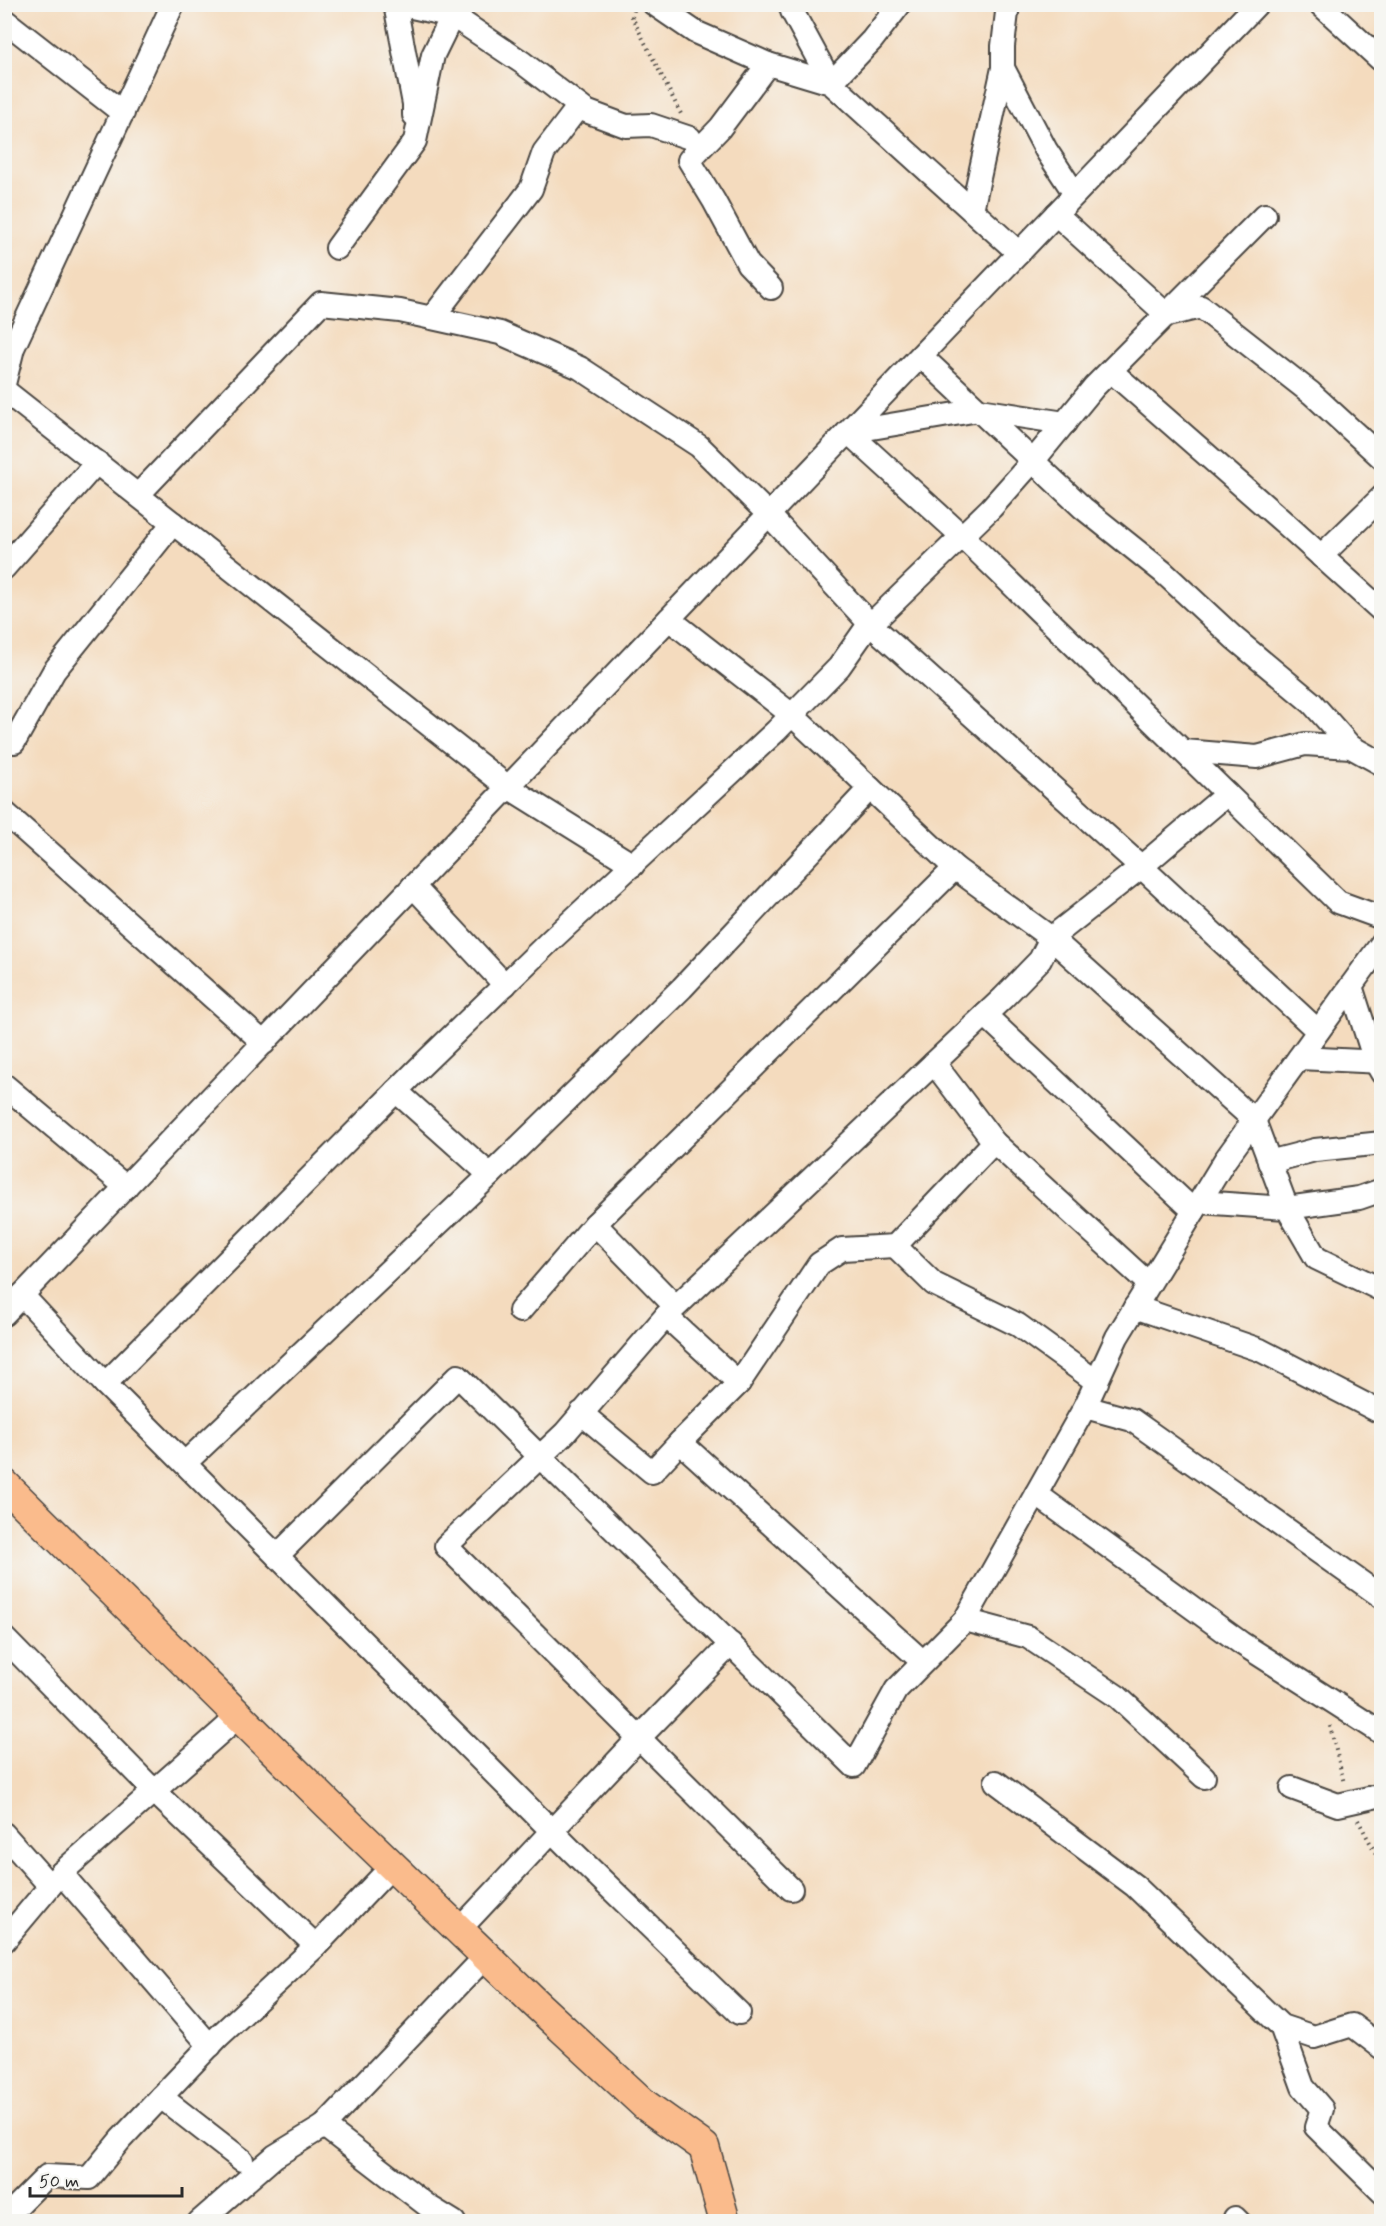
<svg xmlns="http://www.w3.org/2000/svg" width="1386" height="2226" font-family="Mynerve,sans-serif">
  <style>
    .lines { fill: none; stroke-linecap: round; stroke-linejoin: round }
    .minor-casing { stroke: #494541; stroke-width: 26 }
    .major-casing { stroke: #494541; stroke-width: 33 }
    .path { stroke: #494541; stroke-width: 4; stroke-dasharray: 1.5 4.5; stroke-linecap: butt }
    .minor { stroke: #fff; stroke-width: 22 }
    .major { stroke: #fabb8c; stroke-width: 30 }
  </style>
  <rect width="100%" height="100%" fill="#f6f6f2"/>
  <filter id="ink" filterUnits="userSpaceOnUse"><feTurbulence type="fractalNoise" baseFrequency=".0167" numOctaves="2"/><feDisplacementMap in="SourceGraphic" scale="12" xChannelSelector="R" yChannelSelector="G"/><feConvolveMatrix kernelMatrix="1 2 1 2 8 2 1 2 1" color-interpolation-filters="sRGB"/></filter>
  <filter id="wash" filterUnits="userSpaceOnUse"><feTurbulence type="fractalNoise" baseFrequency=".008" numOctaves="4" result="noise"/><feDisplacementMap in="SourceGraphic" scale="24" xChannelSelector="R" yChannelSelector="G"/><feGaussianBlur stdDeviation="1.35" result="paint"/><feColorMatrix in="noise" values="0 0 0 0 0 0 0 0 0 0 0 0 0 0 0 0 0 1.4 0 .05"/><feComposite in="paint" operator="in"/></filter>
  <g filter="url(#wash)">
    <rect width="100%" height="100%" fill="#f4dbbe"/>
  </g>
  <g filter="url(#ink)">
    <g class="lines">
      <defs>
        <g id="minor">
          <polyline points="395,4 414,104 414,115"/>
          <polyline points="398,4 453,16 523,63 586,111 626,126 651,125 690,138"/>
          <polyline points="654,4 695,32 768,64"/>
          <polyline points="790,4 792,11 831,83 1019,253"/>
          <polyline points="1008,4 1003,46 1003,68 1046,150 1075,194"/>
          <polyline points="1320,4 1382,61"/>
          <polyline points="4,20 123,113"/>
          <polyline points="831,83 872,40 900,4"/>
          <polyline points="972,210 1003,68"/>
          <polyline points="1056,214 1167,315 1201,307 1311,393 1382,458"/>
          <polyline points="337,248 415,141 433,55 458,4"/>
          <polyline points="771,288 748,264 714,201 689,160 720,128 768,64 831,83"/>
          <polyline points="432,318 531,189 544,152 579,106"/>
          <polyline points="921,356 1083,508 1163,572 1234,638 1312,703 1351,747"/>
          <polyline points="1111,371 1288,526 1382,611"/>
          <polyline points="4,384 13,348 173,4"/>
          <polyline points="4,390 508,787 633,865"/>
          <polyline points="848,432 962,536 1338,902 1382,918"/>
          <polyline points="848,432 979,410 1065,423"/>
          <polyline points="138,495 321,303 400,311 500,333 580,368 699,446 769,515 871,625 1147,872 1318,1031"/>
          <polyline points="1321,556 1382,497"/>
          <polyline points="4,568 97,462"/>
          <polyline points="14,742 54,671 173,523"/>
          <polyline points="1184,751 1257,757 1305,744 1351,747 1382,764"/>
          <polyline points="4,812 264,1043"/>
          <polyline points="955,868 1051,938 1254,1120 1287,1208 1359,1198 1382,1190"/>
          <polyline points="413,886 505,985"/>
          <polyline points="1351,986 1375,1061 1382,1073"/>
          <polyline points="985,1015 1194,1211"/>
          <polyline points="1299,1058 1382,1062"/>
          <polyline points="934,1063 994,1142"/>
          <polyline points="4,1085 126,1187"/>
          <polyline points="396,1091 490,1175"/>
          <polyline points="1269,1162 1315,1150 1382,1143"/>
          <polyline points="1199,1202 1287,1208 1316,1258 1382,1290"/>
          <polyline points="595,1224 955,868 870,788"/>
          <polyline points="895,1246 934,1284 1018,1325 1097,1382"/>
          <polyline points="22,1295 105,1384 419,1068 550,941 776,731 839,667 865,630 991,508 1039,454 1094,387 1265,215"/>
          <polyline points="1135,1307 1260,1350 1382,1413"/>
          <polyline points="520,1311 595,1224 675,1306"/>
          <polyline points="4,1314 1257,4"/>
          <polyline points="666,1316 739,1383 680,1442"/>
          <polyline points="739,1383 819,1264 842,1249 895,1246 994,1142 1149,1284"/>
          <polyline points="105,1384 573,1852 739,2013"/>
          <polyline points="1085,1407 1132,1420 1382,1597"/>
          <polyline points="581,1413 652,1472 680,1442 923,1662"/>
          <polyline points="185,1463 490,1175 682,988 870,788 792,715 669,619"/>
          <polyline points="1036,1494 1241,1643 1382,1733"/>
          <polyline points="277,1556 458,1376 854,1766 896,1690 965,1620 1085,1407 1117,1337 1225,1160 1382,943"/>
          <polyline points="965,1620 1028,1637 1118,1697 1204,1777"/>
          <polyline points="4,1638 161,1798 316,1946"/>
          <polyline points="996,1782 1135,1886 1281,2026 1314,2037 1352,2025 1382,2048"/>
          <polyline points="1292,1788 1338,1805 1382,1795"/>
          <polyline points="4,1834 50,1886"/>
          <polyline points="61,1873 210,2046"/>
          <polyline points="791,1889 446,1546 565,1433 666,1316 1003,998 1040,960 1051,938 1141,867 1227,794"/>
          <polyline points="459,1930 639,1738 731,1644"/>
          <polyline points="4,1941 61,1873 239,1716"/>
          <polyline points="1281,2026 1303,2087 1322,2109 1316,2127 1382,2192"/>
          <polyline points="161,2097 242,2160"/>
          <polyline points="324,2126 428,2206 454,2222"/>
          <polyline points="1235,2218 1239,2222"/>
          <polyline points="4,2219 47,2176 89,2178 121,2139 218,2037 316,1946 392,1866"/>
          <polyline points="199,2222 275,2156 324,2126 486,1956"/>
        </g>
        <polyline id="major" points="4,1484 328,1804 535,2003 645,2105 704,2147 725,2222"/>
      </defs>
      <use href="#minor" class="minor-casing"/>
      <use href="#major" class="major-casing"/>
      <g class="path">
        <polyline points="634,10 632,17 681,114"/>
        <polyline points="1330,1726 1344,1783"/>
        <polyline points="1358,1820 1382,1865"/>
      </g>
      <use href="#minor" class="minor"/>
      <use href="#major" class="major"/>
    </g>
  </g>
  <rect width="1386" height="2226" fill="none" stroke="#f6f6f2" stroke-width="24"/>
  <path d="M30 2187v9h152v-9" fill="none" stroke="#2b2b2b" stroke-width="3"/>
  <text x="39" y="2187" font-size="18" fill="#2b2b2b" stroke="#f6f6f2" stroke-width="4.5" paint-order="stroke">50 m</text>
</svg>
